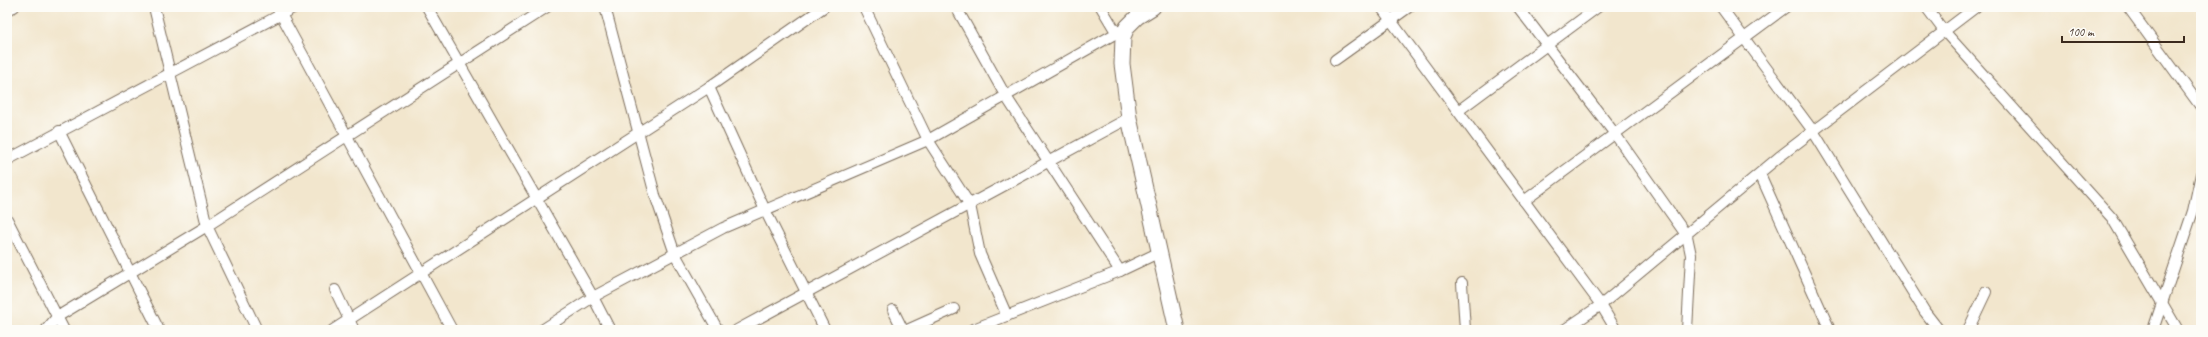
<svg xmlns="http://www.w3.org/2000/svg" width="2208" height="337" font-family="Caveat,sans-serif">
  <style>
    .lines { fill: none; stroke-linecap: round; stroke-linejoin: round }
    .minor-casing { stroke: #7b6c5b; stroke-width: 12 }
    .primary-casing { stroke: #7b6c5b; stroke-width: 17 }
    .minor { stroke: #fff; stroke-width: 10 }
    .primary { stroke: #fff; stroke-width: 15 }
  </style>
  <rect width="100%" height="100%" fill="#fdfcf7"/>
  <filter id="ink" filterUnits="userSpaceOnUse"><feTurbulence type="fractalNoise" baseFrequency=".025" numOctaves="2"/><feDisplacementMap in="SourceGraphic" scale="8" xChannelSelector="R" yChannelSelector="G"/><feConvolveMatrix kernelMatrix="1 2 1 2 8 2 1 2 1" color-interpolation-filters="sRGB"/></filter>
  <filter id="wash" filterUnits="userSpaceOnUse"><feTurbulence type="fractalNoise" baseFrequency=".012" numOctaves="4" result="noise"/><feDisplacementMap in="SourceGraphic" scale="16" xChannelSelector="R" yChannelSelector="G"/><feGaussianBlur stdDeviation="0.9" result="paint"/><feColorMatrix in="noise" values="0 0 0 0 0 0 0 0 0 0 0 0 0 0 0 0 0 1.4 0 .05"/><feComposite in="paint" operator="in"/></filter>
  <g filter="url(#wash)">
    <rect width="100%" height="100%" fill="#f2e6cd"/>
  </g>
  <g filter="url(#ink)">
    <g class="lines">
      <defs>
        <g id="minor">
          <polyline points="154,7 207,226 257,330"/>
          <polyline points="277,7 452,330"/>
          <polyline points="427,7 593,297 610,330"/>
          <polyline points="605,7 655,195 675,254 718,330"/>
          <polyline points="864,7 928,140 970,205 980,254 1007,316"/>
          <polyline points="956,7 1005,95 1120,271"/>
          <polyline points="1101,7 1116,32"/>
          <polyline points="1381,7 1601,305 1616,330"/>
          <polyline points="1518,7 1615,134 1687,236 1691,255 1687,330"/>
          <polyline points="1721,7 1813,131 1925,312 1939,330"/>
          <polyline points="1926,7 1944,31 2112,218 2178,330"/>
          <polyline points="2128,7 2201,107"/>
          <polyline points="7,10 14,7"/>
          <polyline points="1335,60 1409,7"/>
          <polyline points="709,87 765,210 825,330"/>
          <polyline points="1458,111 1598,7"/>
          <polyline points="59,131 159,330"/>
          <polyline points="7,160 295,7"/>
          <polyline points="1760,174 1830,330"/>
          <polyline points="1524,201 1786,7"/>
          <polyline points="7,219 64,330"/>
          <polyline points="1462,283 1465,330"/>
          <polyline points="335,290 354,330"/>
          <polyline points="893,310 903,330"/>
          <polyline points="46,330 57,317 207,226 547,7"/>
          <polyline points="333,330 709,87 824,7"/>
          <polyline points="542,330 593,297 723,228 928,140 1127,27"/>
          <polyline points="737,330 1129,118"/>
          <polyline points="907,330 954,309"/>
          <polyline points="971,330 1120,271 1160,252"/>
          <polyline points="1564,330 1601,305 1779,157 1976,7"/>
          <polyline points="1968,330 1986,292"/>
          <polyline points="2153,330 2193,211 2201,174"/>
        </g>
        <polyline id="primary" points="1153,7 1137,17 1127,27 1123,37 1122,64 1129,118 1177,330"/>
      </defs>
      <use href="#minor" class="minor-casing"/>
      <use href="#primary" class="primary-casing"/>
      <use href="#minor" class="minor"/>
      <use href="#primary" class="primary"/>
    </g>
  </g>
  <rect width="2208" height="337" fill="none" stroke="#fdfcf7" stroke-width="24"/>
  <path d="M2062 36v6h122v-6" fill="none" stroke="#3b2a1e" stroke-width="2"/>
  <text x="2068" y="36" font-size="12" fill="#3b2a1e" stroke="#fdfcf7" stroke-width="3" paint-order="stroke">100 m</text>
</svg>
